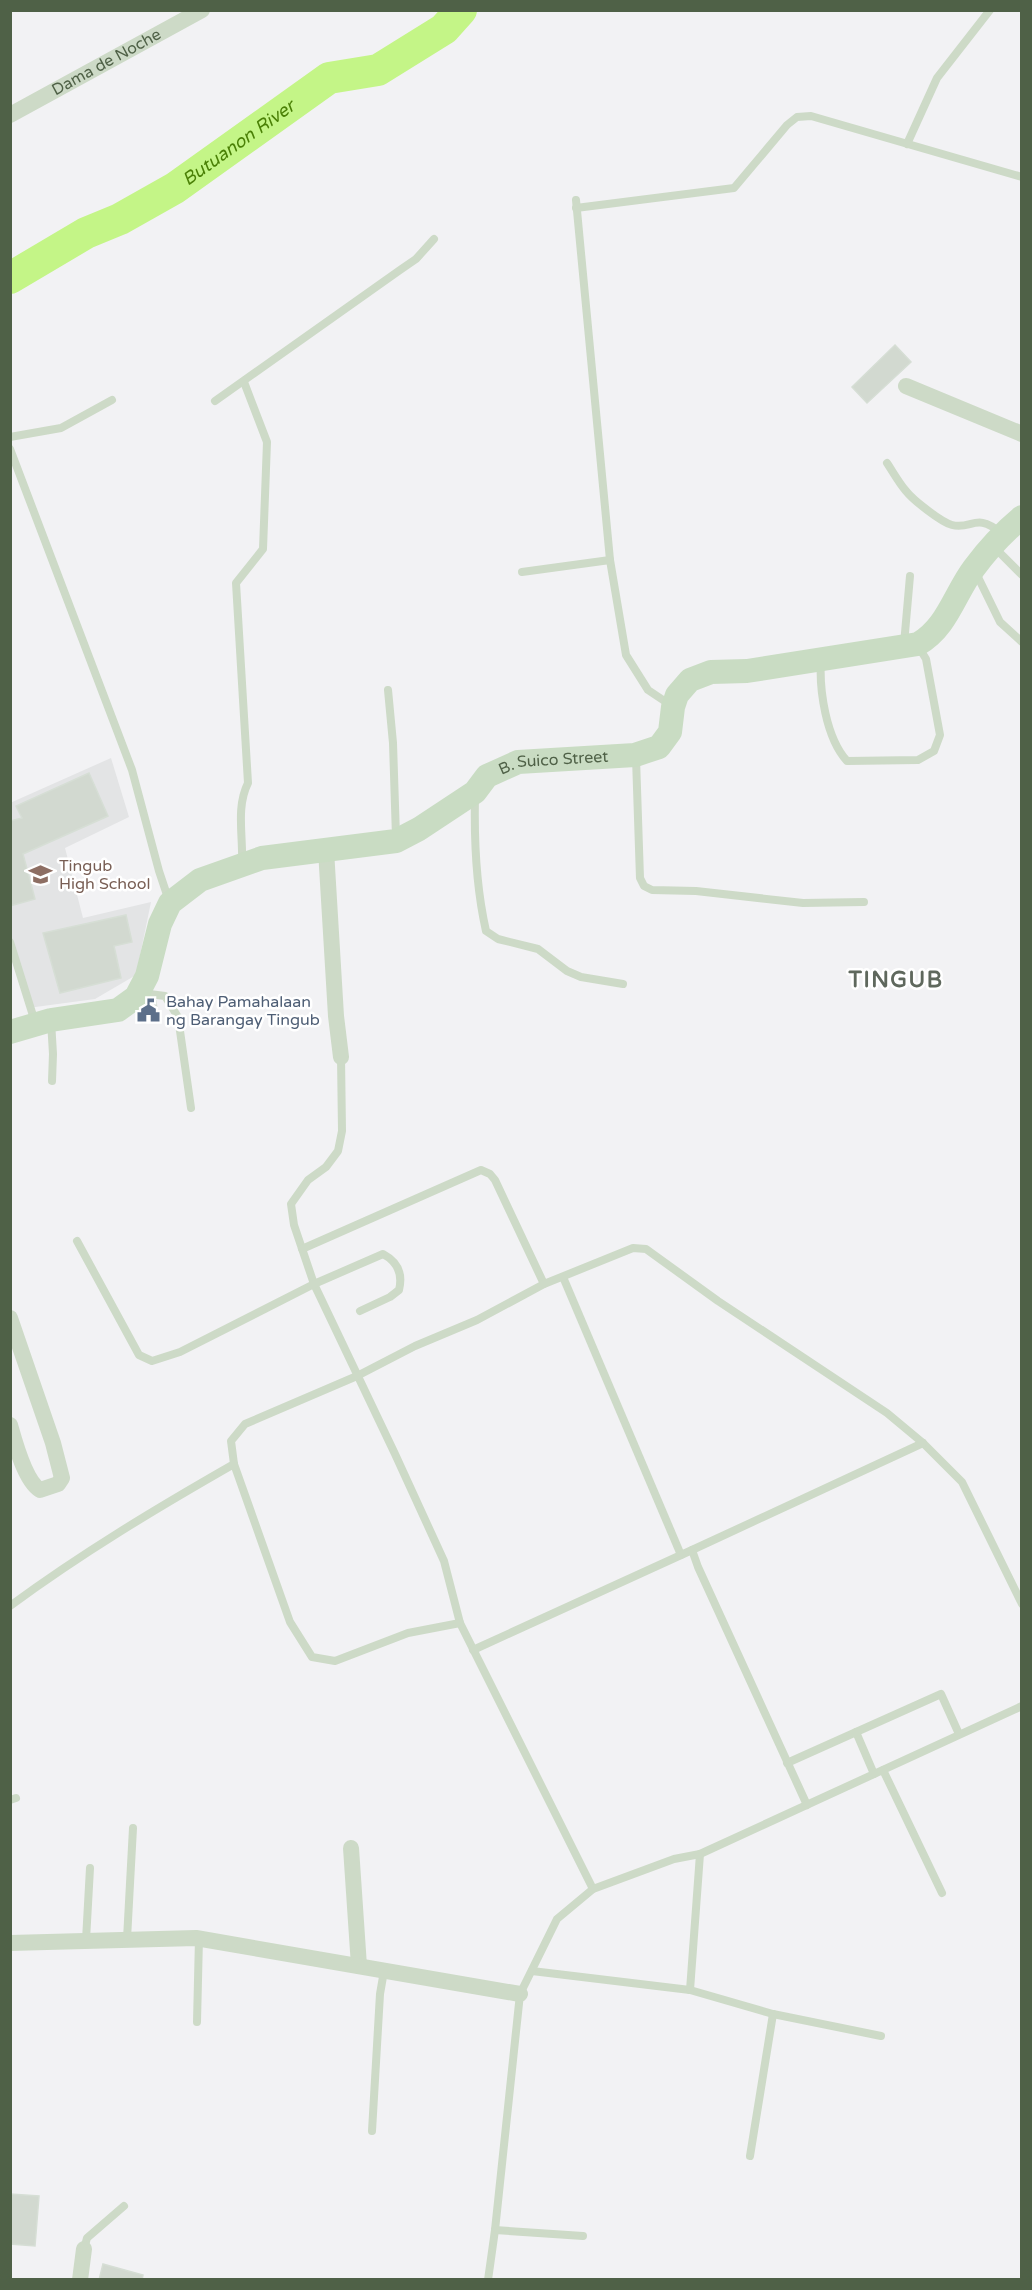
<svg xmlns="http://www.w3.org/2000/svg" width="1032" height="2290" font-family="'Varela Round',sans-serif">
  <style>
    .education { fill: #e3e4e5 }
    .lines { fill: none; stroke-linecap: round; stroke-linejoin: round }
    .river { stroke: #c4f587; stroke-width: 32 }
    .building { fill: #d2d9d0; stroke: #d6ded5; stroke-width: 1.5 }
    .lane { stroke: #cddac7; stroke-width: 8 }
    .street { stroke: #cddac7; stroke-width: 16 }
    .secondary { stroke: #c9dcc3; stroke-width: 24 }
    .labels { text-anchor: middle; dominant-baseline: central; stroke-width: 5; stroke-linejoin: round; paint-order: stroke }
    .street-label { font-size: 16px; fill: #4f6147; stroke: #fff }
    .education-label { font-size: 16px; fill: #785e54; stroke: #fff; text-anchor: start }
    .service-label { font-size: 16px; fill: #4e5e75; stroke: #fff; text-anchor: start }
    .water-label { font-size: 18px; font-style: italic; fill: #4a8006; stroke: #fff }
    .district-label { font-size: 22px; font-weight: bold; letter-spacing: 1.5px; fill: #5f685d; stroke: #fff }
  </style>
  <rect width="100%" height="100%" fill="#f2f2f4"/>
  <polygon class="education" points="111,758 129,817 65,848 83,918 151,902 136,975 95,999 28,1008 11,940 10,803"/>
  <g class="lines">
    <path class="river" id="s1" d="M 10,278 L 86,233 L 120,219 L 175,188 L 329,78 L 378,70 L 444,29 L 461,10"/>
  </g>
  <g class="building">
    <polygon points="895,345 911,362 867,403 852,387"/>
    <polygon points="89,773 108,816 23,854 35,899 10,906 10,821 22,818 16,806"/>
    <polygon points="126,915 132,942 114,946 121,978 60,993 43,933"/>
    <polygon points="150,1000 156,1001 158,1021 142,1023 140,1012"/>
    <polygon points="10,2194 39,2196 35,2246 10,2244"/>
    <polygon points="103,2264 143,2275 142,2280 99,2280"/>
  </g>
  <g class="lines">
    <g class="lane">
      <polyline points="907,144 937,78 990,10"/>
      <polyline points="576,200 610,560 626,655 648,690 672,706"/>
      <polyline points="576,208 734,188 787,125 797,117 811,116 1022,177"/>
      <polyline points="215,401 400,270 416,259 434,239"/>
      <polyline points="10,437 61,428 112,400"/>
      <polyline points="10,449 132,770 159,871 169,901"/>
      <path d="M 887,463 C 893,472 899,483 906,491 C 913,500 941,522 952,525 C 972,530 976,512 1001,533"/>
      <polyline points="993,546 1022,575"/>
      <polyline points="975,571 1000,622 1022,642"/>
      <polyline points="522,572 610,560"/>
      <polyline points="904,644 910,576"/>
      <path d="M 821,660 C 819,690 826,738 847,761 L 918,760 L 934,751 L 940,735 L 926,659 L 918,646"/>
      <polyline points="388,690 393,743 396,837"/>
      <polyline points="636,758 640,878 644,886 652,890 696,891 803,903 864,902"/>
      <path d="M 475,797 C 474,842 476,887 486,931 L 498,939 L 538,949 L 567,971 L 581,977 L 623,984"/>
      <path d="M 242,861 C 243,835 236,807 248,783 L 236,583 L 263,549 L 267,442 L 244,382"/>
      <polyline points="10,942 35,1022"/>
      <polyline points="142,993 165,996 178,1017 191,1108"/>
      <polyline points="51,1021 53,1054 52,1081"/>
      <polyline points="341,1057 342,1131 338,1151 326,1167 308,1180 291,1204 294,1225 314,1284 395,1454 444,1561 460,1623 593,1889"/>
      <path d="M 77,1241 L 139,1355 L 152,1361 L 180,1352 L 314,1284 L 383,1254 C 398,1262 403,1274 399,1290 L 390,1297 L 360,1311"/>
      <polyline points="302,1249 481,1170 490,1174 495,1180 544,1284"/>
      <polyline points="563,1277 681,1555"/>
      <polyline points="234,1464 231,1441 245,1424 357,1376 415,1346 477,1320 544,1284 633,1248 646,1249 718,1301 887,1413 923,1443 962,1482 1022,1604"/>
      <path d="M 10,1606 C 82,1553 157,1508 234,1464 L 290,1622 L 312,1657 L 335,1661 L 408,1633 L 460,1623"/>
      <polyline points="473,1650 692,1550"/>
      <polyline points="856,1732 874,1774"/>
      <polyline points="787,1763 941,1694 959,1734"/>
      <polyline points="883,1770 942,1893"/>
      <polyline points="10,1800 16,1798"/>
      <polyline points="807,1805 698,1567 692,1550 923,1443"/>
      <polyline points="127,1939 133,1828"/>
      <polyline points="86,1940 90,1868"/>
      <polyline points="532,1971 690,1990 773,2014 881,2036"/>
      <polyline points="690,1990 700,1854"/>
      <polyline points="197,2022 199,1938"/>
      <polyline points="372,2131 380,1994 384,1971"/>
      <polyline points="750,2156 773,2014"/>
      <polyline points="495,2230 583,2236"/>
      <polyline points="84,2249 87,2238 124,2206"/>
      <polyline points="488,2280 495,2230 520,1994 557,1919 593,1889 674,1859 700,1854 1022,1706"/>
    </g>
    <g class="street">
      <path id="s2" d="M 10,115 L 202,10"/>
      <polyline points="906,386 1022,434"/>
      <polyline points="326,850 336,1016 341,1057"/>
      <path d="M 10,1318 L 53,1443 L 62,1478 L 58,1484 L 40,1490 C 25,1481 15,1443 10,1425"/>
      <polyline points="351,1848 359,1966"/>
      <polyline points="10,1943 196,1938 520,1994"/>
      <polyline points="80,2280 84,2249"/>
    </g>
    <path class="secondary" id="s3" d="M 10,1032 L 51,1020 L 118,1010 L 136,997 L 147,976 L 160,924 L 170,903 L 200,880 L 262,858 L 396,841 L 419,829 L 475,792 L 487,776 L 518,762 L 635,755 L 659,747 L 670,732 L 673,707 L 677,695 L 690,680 L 711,672 L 747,671 L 918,644 C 947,628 955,593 974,568 C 988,549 1004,532 1022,517"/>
  </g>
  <defs>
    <symbol id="school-bare" viewBox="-9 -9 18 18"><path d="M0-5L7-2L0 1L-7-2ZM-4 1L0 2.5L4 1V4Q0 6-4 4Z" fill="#8d6e63" stroke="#fff" stroke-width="2.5" paint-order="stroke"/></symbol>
    <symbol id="civic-bare" viewBox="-9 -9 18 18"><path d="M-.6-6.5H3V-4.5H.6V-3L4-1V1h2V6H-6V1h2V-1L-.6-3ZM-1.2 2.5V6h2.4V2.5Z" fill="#5c6f8a" stroke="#fff" stroke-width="2.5" paint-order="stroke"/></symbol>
  </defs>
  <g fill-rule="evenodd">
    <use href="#school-bare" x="24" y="858" width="33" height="33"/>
    <use href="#civic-bare" x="132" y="994" width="33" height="33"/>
  </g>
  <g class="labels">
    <g class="street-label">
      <text stroke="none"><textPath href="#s2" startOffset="110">Dama de Noche</textPath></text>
      <text stroke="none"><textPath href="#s3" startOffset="654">B. Suico Street</textPath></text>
    </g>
    <g class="education-label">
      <text x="59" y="866">Tingub<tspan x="59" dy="18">High School</tspan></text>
    </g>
    <g class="service-label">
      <text x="166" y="1002">Bahay Pamahalaan<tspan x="166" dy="18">ng Barangay Tingub</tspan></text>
    </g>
    <g class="water-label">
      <text stroke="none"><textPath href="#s1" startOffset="266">Butuanon River</textPath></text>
    </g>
    <g class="district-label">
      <text x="896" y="980">TINGUB</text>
    </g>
  </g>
  <rect width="1032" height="2290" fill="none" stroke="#4f6147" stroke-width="24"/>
</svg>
